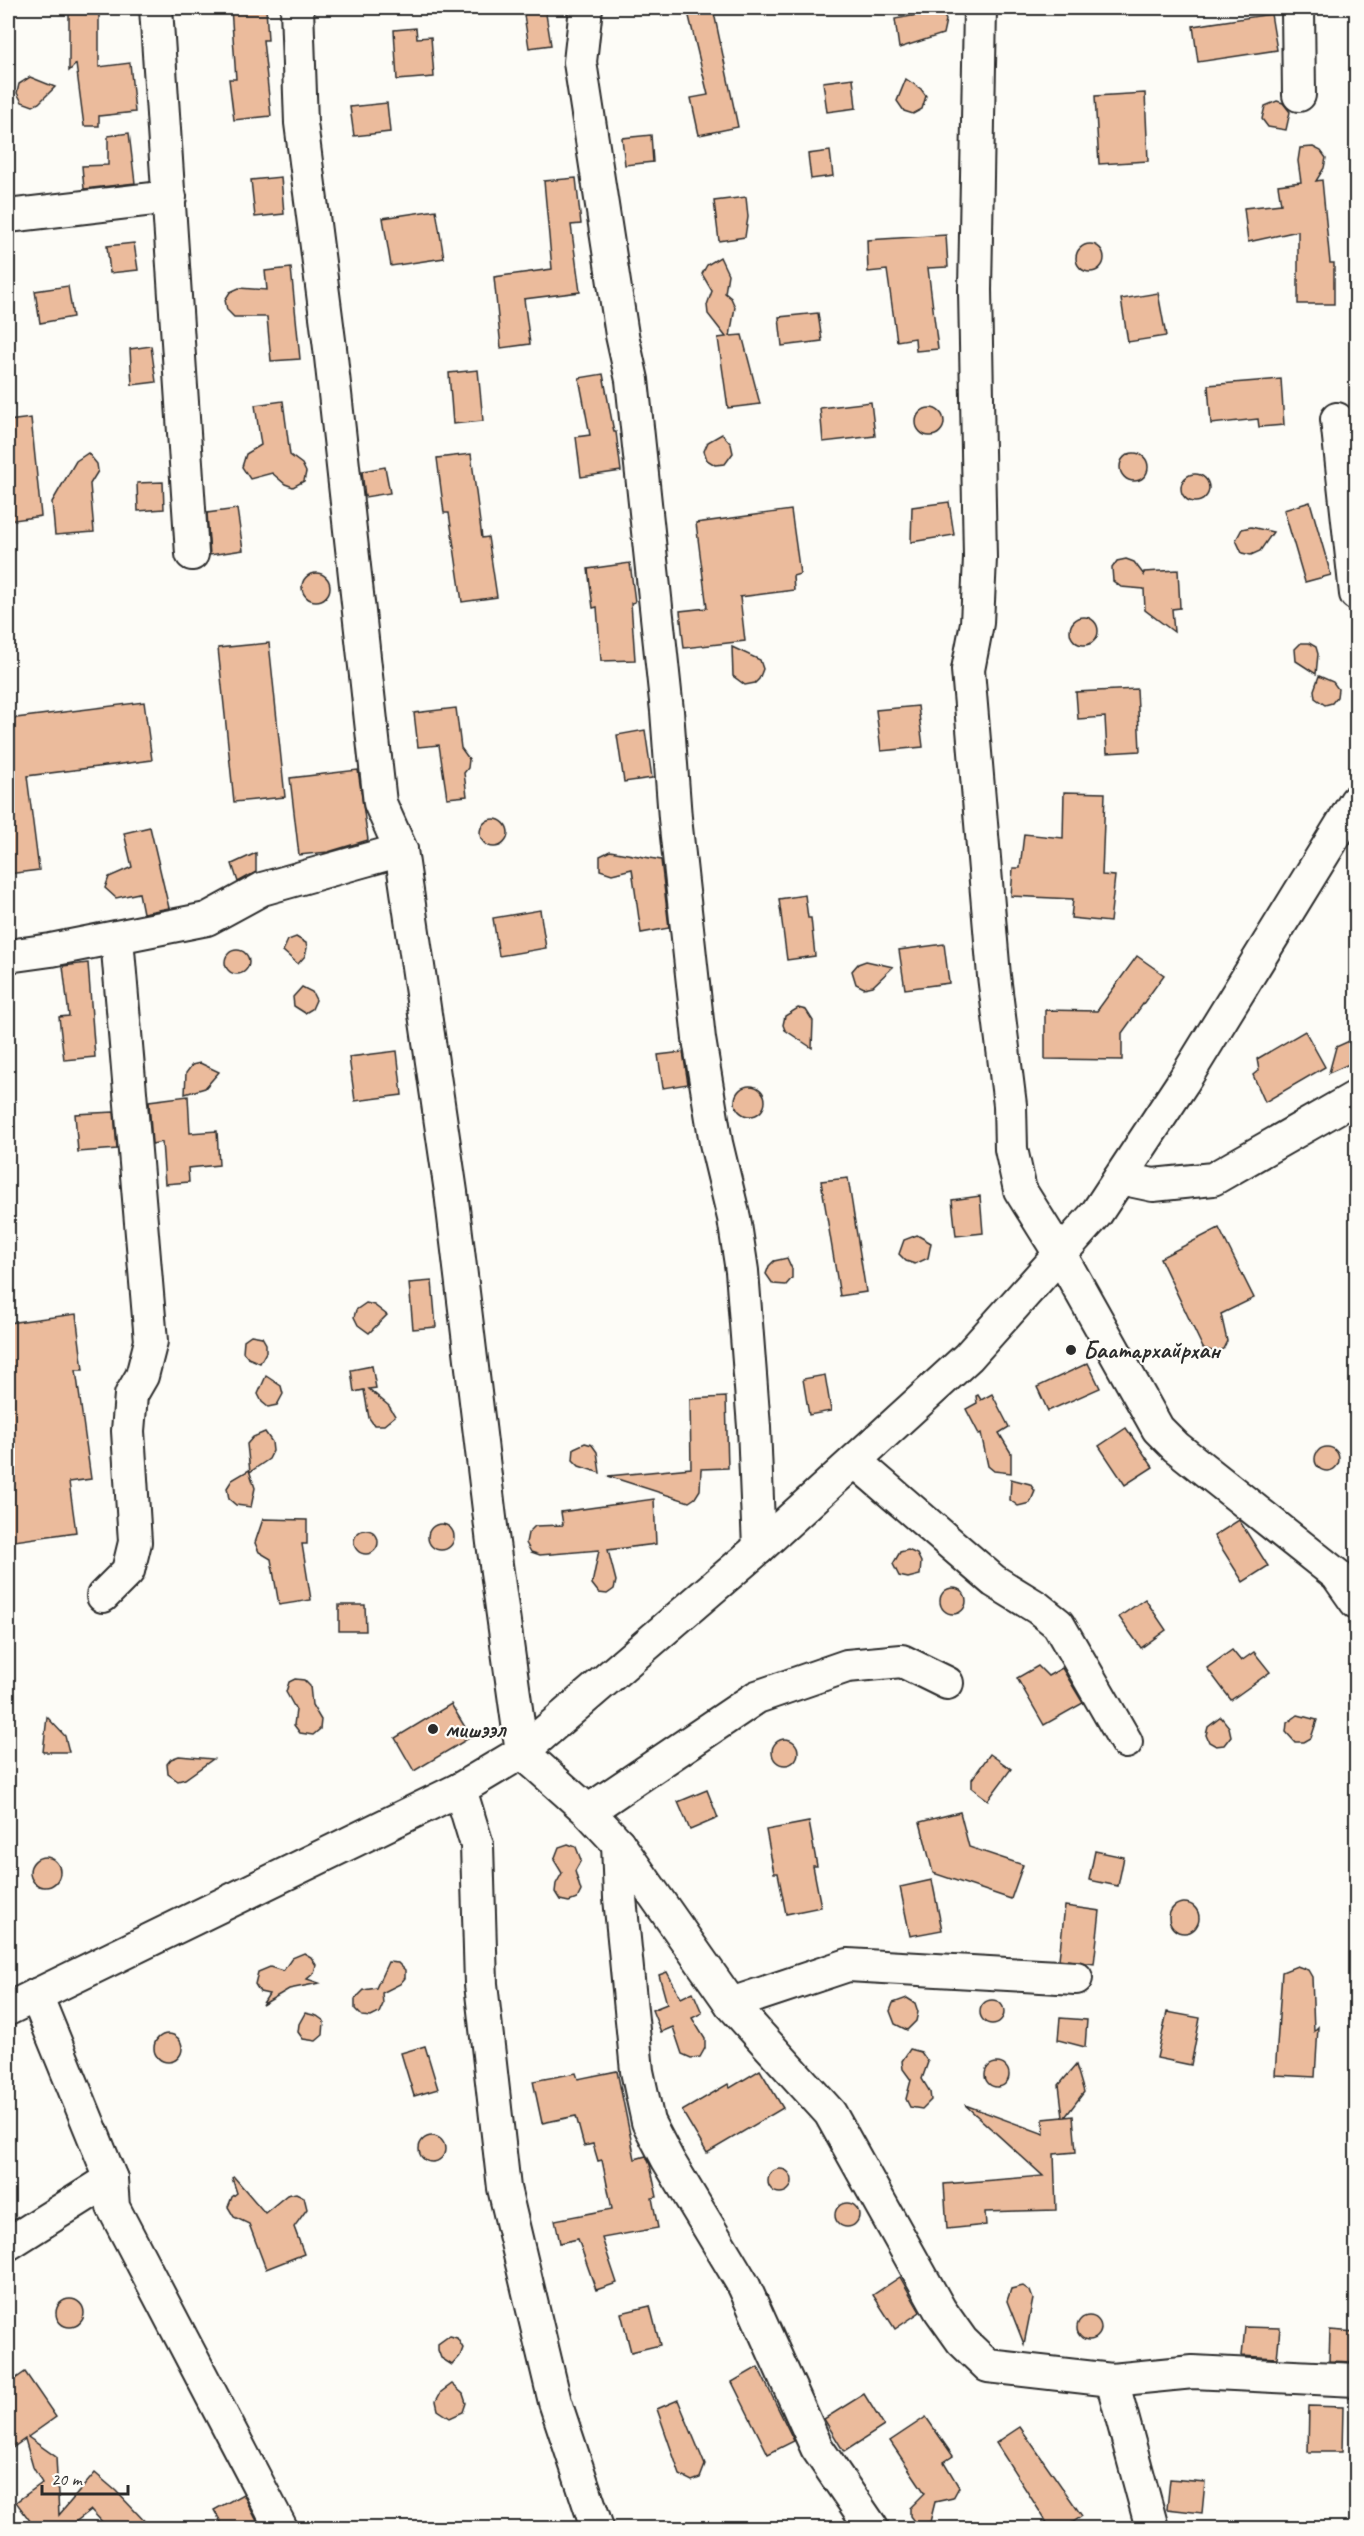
<svg xmlns="http://www.w3.org/2000/svg" width="1364" height="2536" font-family="Caveat,sans-serif">
  <style>
    .building { fill: #ebbb9c; stroke: #2b2b2b; stroke-width: 1.5 }
    .lines { fill: none; stroke-linecap: round; stroke-linejoin: round }
    .minor-casing { stroke: #2b2b2b; stroke-width: 36 }
    .minor { stroke: #fdfcf7; stroke-width: 32 }
    .poi-dot { fill: #2b2b2b; stroke: #fdfcf7; stroke-width: 2 }
    .labels { text-anchor: middle; dominant-baseline: central; stroke-width: 4.5; stroke-linejoin: round; paint-order: stroke }
    .poi-label { font-size: 24px; font-weight: bold; fill: #2b2b2b; stroke: #fdfcf7; text-anchor: start }
  </style>
  <rect width="100%" height="100%" fill="#fdfcf7"/>
  <filter id="ink" filterUnits="userSpaceOnUse"><feTurbulence type="fractalNoise" baseFrequency=".0167" numOctaves="2"/><feDisplacementMap in="SourceGraphic" scale="12" xChannelSelector="R" yChannelSelector="G"/><feConvolveMatrix kernelMatrix="1 2 1 2 8 2 1 2 1" color-interpolation-filters="sRGB"/></filter>
  <g filter="url(#ink)">
    <g class="building">
      <polygon points="69,8 99,8 99,67 130,63 135,112 99,116 99,126 84,126 76,64 69,71"/>
      <polygon points="231,8 266,8 268,40 263,40 271,116 234,120 229,79 236,79"/>
      <polygon points="523,8 545,8 551,45 529,48"/>
      <polygon points="687,8 713,8 738,127 699,135 691,98 708,95"/>
      <polygon points="934,9 942,12 946,20 943,34 899,48 895,19 922,14"/>
      <polygon points="1271,14 1277,50 1198,62 1193,26"/>
      <polygon points="416,28 417,38 431,37 434,77 397,80 394,30"/>
      <polygon points="30,77 55,87 39,103 33,106 22,102 17,93 19,84"/>
      <polygon points="853,78 856,108 827,112 823,82"/>
      <polygon points="906,79 921,89 926,96 922,109 913,114 904,111 897,101"/>
      <polygon points="1145,93 1148,161 1099,164 1095,96"/>
      <polygon points="1277,101 1283,103 1290,112 1286,130 1268,127 1262,119 1265,106"/>
      <polygon points="387,103 390,132 354,136 350,107"/>
      <polygon points="129,133 135,183 84,189 82,166 108,165 108,136"/>
      <polygon points="651,135 653,162 625,165 622,138"/>
      <polygon points="1313,147 1321,151 1326,158 1324,168 1316,181 1322,180 1330,263 1334,263 1334,304 1298,304 1298,231 1248,242 1244,208 1281,204 1278,185 1301,182 1298,161 1300,148"/>
      <polygon points="830,151 833,176 811,179 808,154"/>
      <polygon points="281,177 284,214 255,217 251,180"/>
      <polygon points="576,178 581,224 571,225 580,292 524,299 530,344 501,348 494,277 552,269 544,181"/>
      <polygon points="746,197 748,217 745,237 719,241 714,201"/>
      <polygon points="436,210 444,258 391,266 383,218"/>
      <polygon points="946,235 948,267 928,268 938,349 916,351 915,338 897,341 887,270 868,272 867,240"/>
      <polygon points="134,243 138,270 110,273 107,246"/>
      <circle cx="1090" cy="258" r="14"/>
      <polygon points="720,257 728,274 725,293 731,298 735,307 730,336 742,335 760,404 728,408 718,338 726,337 708,314 707,305 712,291 702,274 707,265"/>
      <polygon points="291,268 300,359 271,361 267,317 234,317 227,310 225,300 230,292 239,288 267,290 265,271"/>
      <polygon points="68,286 73,317 40,323 35,291"/>
      <polygon points="1158,293 1166,336 1128,342 1121,299"/>
      <polygon points="818,313 822,341 782,346 779,317"/>
      <polygon points="151,346 156,382 132,385 130,349"/>
      <polygon points="478,370 483,421 453,424 449,373"/>
      <polygon points="603,374 614,432 616,432 621,471 581,477 576,437 590,435 579,378"/>
      <polygon points="1281,379 1284,425 1259,427 1258,419 1211,424 1208,385"/>
      <polygon points="283,401 290,455 302,464 306,472 304,481 293,487 285,484 272,473 250,479 242,467 246,454 261,445 255,405"/>
      <polygon points="871,402 875,436 823,442 820,408"/>
      <circle cx="930" cy="422" r="14"/>
      <polygon points="31,418 41,516 8,521 8,421"/>
      <polygon points="722,434 731,444 733,453 725,464 715,465 707,460 704,451 708,442"/>
      <circle cx="1134" cy="467" r="14"/>
      <polygon points="88,453 97,464 98,471 90,484 94,532 55,535 52,502 76,461"/>
      <polygon points="471,454 482,538 488,537 497,597 462,602 449,513 444,513 437,458"/>
      <polygon points="385,467 390,493 365,497 362,471"/>
      <circle cx="1195" cy="488" r="14"/>
      <polygon points="163,482 164,509 138,511 137,483"/>
      <polygon points="949,502 954,535 911,542 912,507"/>
      <polygon points="1310,502 1331,575 1305,582 1284,510"/>
      <polygon points="237,509 243,550 210,555 207,513"/>
      <polygon points="791,510 800,574 793,576 794,590 740,597 745,641 684,648 680,611 707,608 696,523"/>
      <polygon points="1251,527 1273,532 1260,551 1251,555 1242,553 1236,540 1242,529"/>
      <polygon points="1126,559 1134,562 1144,575 1144,572 1178,570 1180,608 1172,609 1174,632 1145,610 1144,589 1121,587 1113,581 1112,568 1117,561"/>
      <polygon points="630,563 635,602 631,603 635,660 601,661 597,607 593,608 588,569"/>
      <circle cx="316" cy="587" r="14"/>
      <circle cx="1084" cy="631" r="14"/>
      <polygon points="269,643 285,797 234,802 218,648"/>
      <polygon points="1301,643 1309,643 1316,647 1318,654 1316,674 1296,661 1295,649"/>
      <polygon points="732,647 760,660 763,669 759,679 755,683 745,685 733,676"/>
      <polygon points="1319,676 1333,682 1338,689 1337,697 1332,703 1325,705 1315,698 1314,690"/>
      <polygon points="1137,689 1140,751 1107,753 1105,717 1078,719 1076,692"/>
      <polygon points="144,702 152,760 27,776 39,870 8,874 8,719"/>
      <polygon points="918,706 923,747 881,751 876,710"/>
      <polygon points="456,708 461,748 469,759 468,768 464,773 467,796 447,798 439,745 418,747 414,713"/>
      <polygon points="645,730 652,778 624,782 617,735"/>
      <polygon points="358,770 368,840 328,852 299,855 290,778"/>
      <polygon points="1064,792 1105,793 1102,875 1115,876 1110,922 1071,918 1073,899 1011,896 1013,868 1020,868 1024,834 1063,838"/>
      <circle cx="494" cy="833" r="14"/>
      <polygon points="150,827 169,908 143,913 139,893 116,898 105,888 109,877 132,867 124,833"/>
      <polygon points="610,851 661,860 669,928 641,933 632,869 612,874 600,870 600,856"/>
      <polygon points="256,853 256,872 238,882 232,864"/>
      <polygon points="805,895 808,918 811,918 815,956 787,960 779,899"/>
      <polygon points="540,910 546,948 499,956 493,918"/>
      <polygon points="296,937 306,943 307,948 305,956 298,964 283,951 288,940"/>
      <polygon points="944,944 949,983 905,989 899,950"/>
      <circle cx="237" cy="962" r="12"/>
      <polygon points="1137,956 1164,975 1122,1033 1122,1060 1045,1059 1045,1010 1097,1011"/>
      <polygon points="866,961 893,967 873,986 864,988 856,984 852,971 858,964"/>
      <polygon points="88,963 95,1057 64,1060 59,1017 69,1016 63,966"/>
      <polygon points="302,987 312,992 316,1000 312,1009 305,1013 294,1006 293,997"/>
      <polygon points="798,1008 806,1010 813,1021 812,1048 785,1030 783,1025 785,1016"/>
      <polygon points="1305,1031 1325,1067 1265,1102 1253,1075 1259,1070 1257,1059"/>
      <polygon points="1356,1038 1356,1061 1329,1073 1336,1047"/>
      <polygon points="397,1051 402,1095 355,1101 349,1057"/>
      <polygon points="683,1052 688,1084 663,1088 658,1055"/>
      <polygon points="200,1063 219,1072 205,1088 185,1094 186,1073 192,1065"/>
      <circle cx="750" cy="1101" r="15"/>
      <polygon points="188,1096 190,1133 217,1131 219,1165 188,1168 189,1182 165,1184 162,1142 152,1144 149,1101"/>
      <polygon points="114,1112 117,1149 78,1152 75,1114"/>
      <polygon points="848,1178 866,1292 840,1296 821,1181"/>
      <polygon points="980,1196 983,1233 956,1236 952,1200"/>
      <polygon points="1219,1228 1254,1298 1221,1314 1227,1341 1223,1349 1215,1352 1203,1348 1160,1258"/>
      <polygon points="917,1235 931,1243 928,1258 915,1264 906,1261 899,1254 904,1240"/>
      <polygon points="787,1258 792,1269 792,1278 786,1285 773,1284 766,1274 769,1266 774,1261"/>
      <polygon points="432,1281 436,1327 413,1329 409,1283"/>
      <polygon points="366,1303 374,1305 387,1315 369,1333 358,1325 354,1317 356,1310"/>
      <polygon points="76,1314 83,1370 76,1370 91,1479 69,1482 76,1532 8,1542 8,1323"/>
      <polygon points="251,1335 262,1337 266,1344 266,1352 260,1363 248,1358 243,1352 244,1340"/>
      <polygon points="1088,1363 1100,1388 1048,1411 1037,1387"/>
      <polygon points="372,1366 376,1388 369,1389 389,1406 395,1416 384,1425 374,1425 369,1418 364,1390 354,1392 351,1370"/>
      <polygon points="825,1375 831,1411 809,1415 803,1379"/>
      <polygon points="266,1376 281,1386 283,1394 277,1405 268,1407 262,1402 258,1394"/>
      <polygon points="992,1394 1009,1427 999,1433 1011,1453 1011,1473 994,1471 988,1466 981,1433 979,1434 966,1409 977,1403 976,1396 978,1395 981,1400"/>
      <polygon points="726,1397 728,1468 701,1469 700,1490 695,1498 689,1502 608,1476 691,1468 690,1399"/>
      <polygon points="1126,1428 1153,1467 1125,1485 1099,1446"/>
      <polygon points="265,1432 272,1442 273,1451 269,1459 250,1472 247,1444 253,1437"/>
      <polygon points="585,1443 592,1445 597,1452 600,1473 579,1466 573,1460 574,1448"/>
      <circle cx="1327" cy="1459" r="12"/>
      <polygon points="249,1470 255,1488 251,1507 236,1505 229,1499 227,1488 232,1480"/>
      <polygon points="1011,1479 1030,1484 1035,1491 1030,1503 1018,1506 1010,1500"/>
      <polygon points="654,1499 656,1544 608,1550 616,1581 614,1589 607,1594 599,1593 592,1584 599,1550 540,1555 531,1552 526,1543 528,1533 535,1526 563,1525 561,1512"/>
      <polygon points="263,1519 307,1520 307,1544 302,1544 311,1600 279,1605 271,1559 259,1552 255,1543"/>
      <polygon points="1239,1520 1268,1566 1243,1582 1214,1536"/>
      <circle cx="441" cy="1537" r="13"/>
      <circle cx="366" cy="1542" r="12"/>
      <polygon points="908,1550 917,1554 921,1562 920,1575 908,1578 899,1576 893,1564 900,1552"/>
      <circle cx="953" cy="1601" r="13"/>
      <polygon points="1145,1599 1166,1630 1141,1648 1119,1617"/>
      <polygon points="339,1605 365,1605 366,1631 339,1631"/>
      <polygon points="1232,1650 1241,1661 1254,1652 1270,1672 1231,1700 1207,1668"/>
      <polygon points="1038,1666 1048,1676 1062,1668 1083,1703 1044,1725 1017,1678"/>
      <polygon points="295,1679 304,1680 310,1686 312,1705 321,1720 320,1729 313,1735 300,1733 294,1725 296,1710 286,1692 289,1682"/>
      <polygon points="451,1704 471,1737 414,1771 395,1738"/>
      <polygon points="1298,1715 1317,1720 1311,1738 1304,1742 1295,1742 1286,1732 1287,1723"/>
      <polygon points="47,1717 65,1736 69,1752 43,1752"/>
      <polygon points="1221,1717 1229,1727 1231,1736 1224,1745 1216,1746 1209,1742 1206,1735 1208,1727"/>
      <circle cx="785" cy="1752" r="13"/>
      <polygon points="990,1754 1011,1769 988,1800 972,1788 972,1779"/>
      <polygon points="179,1756 213,1759 185,1779 178,1781 168,1774 167,1764 171,1759"/>
      <polygon points="707,1790 718,1818 690,1830 678,1802"/>
      <polygon points="960,1812 969,1847 1023,1865 1011,1899 933,1873 920,1822"/>
      <polygon points="809,1822 817,1866 813,1866 821,1907 786,1914 778,1873 774,1873 766,1830"/>
      <polygon points="568,1844 576,1847 581,1860 575,1871 581,1891 577,1899 569,1902 560,1900 555,1892 556,1884 562,1873 554,1860 559,1847"/>
      <polygon points="1095,1851 1124,1857 1118,1886 1089,1880"/>
      <circle cx="45" cy="1872" r="15"/>
      <polygon points="932,1880 942,1930 910,1936 900,1887"/>
      <circle cx="1184" cy="1918" r="15"/>
      <polygon points="1065,1906 1100,1911 1094,1964 1059,1959"/>
      <polygon points="304,1953 311,1957 316,1965 314,1973 307,1979 319,1983 289,1989 262,2005 269,1994 260,1992 255,1984 258,1972 270,1967 283,1971 292,1958"/>
      <polygon points="388,1962 398,1963 405,1970 405,1978 400,1984 382,1993 383,2004 379,2013 371,2017 362,2016 355,2009 355,1999 364,1990 376,1988"/>
      <polygon points="1297,1966 1308,1970 1312,1977 1314,2031 1318,2027 1315,2077 1275,2075 1282,1972"/>
      <polygon points="667,1972 681,1998 693,1992 702,2013 692,2018 705,2039 705,2048 700,2057 691,2058 682,2054 673,2027 661,2032 652,2010 667,2004 659,1975"/>
      <polygon points="907,1998 915,2003 918,2012 916,2021 907,2030 895,2024 890,2011 893,2003"/>
      <circle cx="992" cy="2012" r="12"/>
      <polygon points="1167,2012 1200,2018 1191,2065 1157,2058"/>
      <polygon points="305,2013 317,2016 324,2021 323,2035 316,2041 303,2039 298,2032 299,2024"/>
      <polygon points="1060,2018 1087,2020 1085,2047 1058,2040"/>
      <circle cx="168" cy="2048" r="14"/>
      <polygon points="425,2046 438,2089 414,2096 401,2053"/>
      <polygon points="910,2049 921,2052 928,2062 922,2079 930,2092 931,2100 922,2109 910,2107 906,2099 911,2080 903,2069 902,2061"/>
      <circle cx="997" cy="2075" r="12"/>
      <polygon points="1076,2065 1084,2092 1065,2117 1073,2116 1076,2152 1054,2154 1056,2210 985,2212 986,2225 947,2229 944,2184 1043,2176 965,2105 1044,2134 1043,2119 1063,2117 1059,2085"/>
      <polygon points="760,2070 783,2108 707,2153 682,2111 728,2084 730,2088"/>
      <polygon points="617,2071 635,2159 646,2156 650,2165 657,2197 652,2198 658,2228 602,2238 617,2283 596,2290 578,2239 560,2243 555,2220 612,2209 602,2160 598,2161 593,2144 584,2146 576,2116 542,2123 533,2081 576,2073 578,2079"/>
      <circle cx="432" cy="2149" r="13"/>
      <circle cx="780" cy="2181" r="12"/>
      <polygon points="234,2177 265,2213 287,2195 296,2193 304,2197 307,2209 294,2227 304,2254 266,2269 249,2224 234,2217 228,2207 232,2197 237,2193 232,2178"/>
      <circle cx="847" cy="2215" r="12"/>
      <polygon points="900,2277 920,2312 895,2329 873,2295"/>
      <polygon points="1023,2286 1030,2291 1033,2299 1024,2344 1007,2301 1011,2289"/>
      <circle cx="70" cy="2313" r="14"/>
      <polygon points="650,2306 660,2345 631,2352 621,2313"/>
      <circle cx="1089" cy="2328" r="12"/>
      <polygon points="1245,2327 1280,2328 1277,2358 1242,2356"/>
      <polygon points="1330,2330 1356,2332 1356,2362 1329,2361"/>
      <polygon points="449,2336 457,2338 463,2348 460,2356 452,2365 441,2358 438,2350 438,2344"/>
      <polygon points="758,2367 794,2441 768,2454 732,2382"/>
      <polygon points="25,2372 56,2417 28,2437 56,2457 59,2515 95,2473 116,2491 152,2529 109,2529 91,2510 66,2529 36,2529 16,2502 42,2483 33,2467 25,2439 8,2451 8,2384"/>
      <polygon points="452,2384 463,2394 466,2403 463,2412 450,2418 438,2410 436,2401 441,2392"/>
      <polygon points="864,2394 884,2426 844,2452 824,2419"/>
      <polygon points="678,2400 705,2465 700,2478 692,2481 680,2475 657,2409"/>
      <polygon points="1309,2406 1343,2407 1342,2452 1308,2452"/>
      <polygon points="926,2417 953,2456 944,2462 959,2487 953,2498 935,2502 930,2522 916,2524 910,2516 910,2508 925,2493 890,2441"/>
      <polygon points="1020,2427 1082,2516 1063,2529 1051,2529 996,2443"/>
      <polygon points="1170,2479 1205,2482 1202,2513 1167,2509"/>
      <polygon points="243,2494 261,2529 225,2529 214,2510"/>
    </g>
    <g class="lines">
      <defs>
        <g id="minor">
          <polyline points="156,8 192,554"/>
          <polyline points="297,8 301,123 330,348 380,803 401,850 451,1192 493,1543 522,1752 588,1811 618,1843 731,2004 830,2113 940,2310 962,2341 988,2366 1112,2380 1193,2372 1356,2380"/>
          <polyline points="586,8 580,62 622,335 632,380 667,711 675,818 699,1039 716,1143 734,1218 742,1271 754,1427 759,1548"/>
          <polyline points="980,8 975,290 980,558 977,623 968,670 994,976 1010,1105 1011,1149 1020,1190 1060,1254 1158,1429 1176,1447 1337,1575 1356,1602"/>
          <polyline points="1298,8 1299,95"/>
          <polyline points="8,216 170,197"/>
          <polyline points="1337,419 1356,594"/>
          <polyline points="8,956 51,950 207,919 262,889 401,850"/>
          <polyline points="1120,1178 1153,1185 1213,1179 1356,1097"/>
          <polyline points="855,1461 994,1581 1038,1608 1058,1624 1126,1742"/>
          <polyline points="103,1596 128,1571 135,1542 128,1431 131,1395 142,1376 151,1341 117,938"/>
          <polyline points="460,1789 477,1845 481,1984 504,2188 555,2402 597,2528"/>
          <polyline points="588,1811 757,1697 847,1666 902,1661 947,1683"/>
          <polyline points="618,1843 620,1898 637,2071 648,2122 668,2160 744,2286 817,2448 872,2528"/>
          <polyline points="36,1995 111,2179 113,2207 281,2528"/>
          <polyline points="731,2004 848,1965 1076,1978"/>
          <polyline points="8,2009 460,1789 522,1752 759,1548 968,1357 1096,1214 1183,1082 1356,801"/>
          <polyline points="8,2244 111,2179"/>
          <polyline points="1112,2380 1152,2528"/>
        </g>
      </defs>
      <use href="#minor" class="minor-casing"/>
      <use href="#minor" class="minor"/>
    </g>
  </g>
  <g class="poi-dot">
    <circle cx="1071" cy="1350" r="6"/>
    <circle cx="433" cy="1729" r="6"/>
  </g>
  <g class="labels">
    <g class="poi-label">
      <text x="1083" y="1350">Баатархайрхан</text>
      <text x="445" y="1729">мишээл</text>
    </g>
  </g>
  <rect width="1364" height="2536" fill="none" stroke="#fdfcf7" stroke-width="30"/>
  <rect x="15" y="15" width="1334" height="2506" fill="none" stroke="#2b2b2b" stroke-width="2" filter="url(#ink)"/>
  <path d="M42 2485v9h86v-9" fill="none" stroke="#2b2b2b" stroke-width="3"/>
  <text x="51" y="2485" font-size="18" fill="#2b2b2b" stroke="#fdfcf7" stroke-width="4.5" paint-order="stroke">20 m</text>
</svg>
